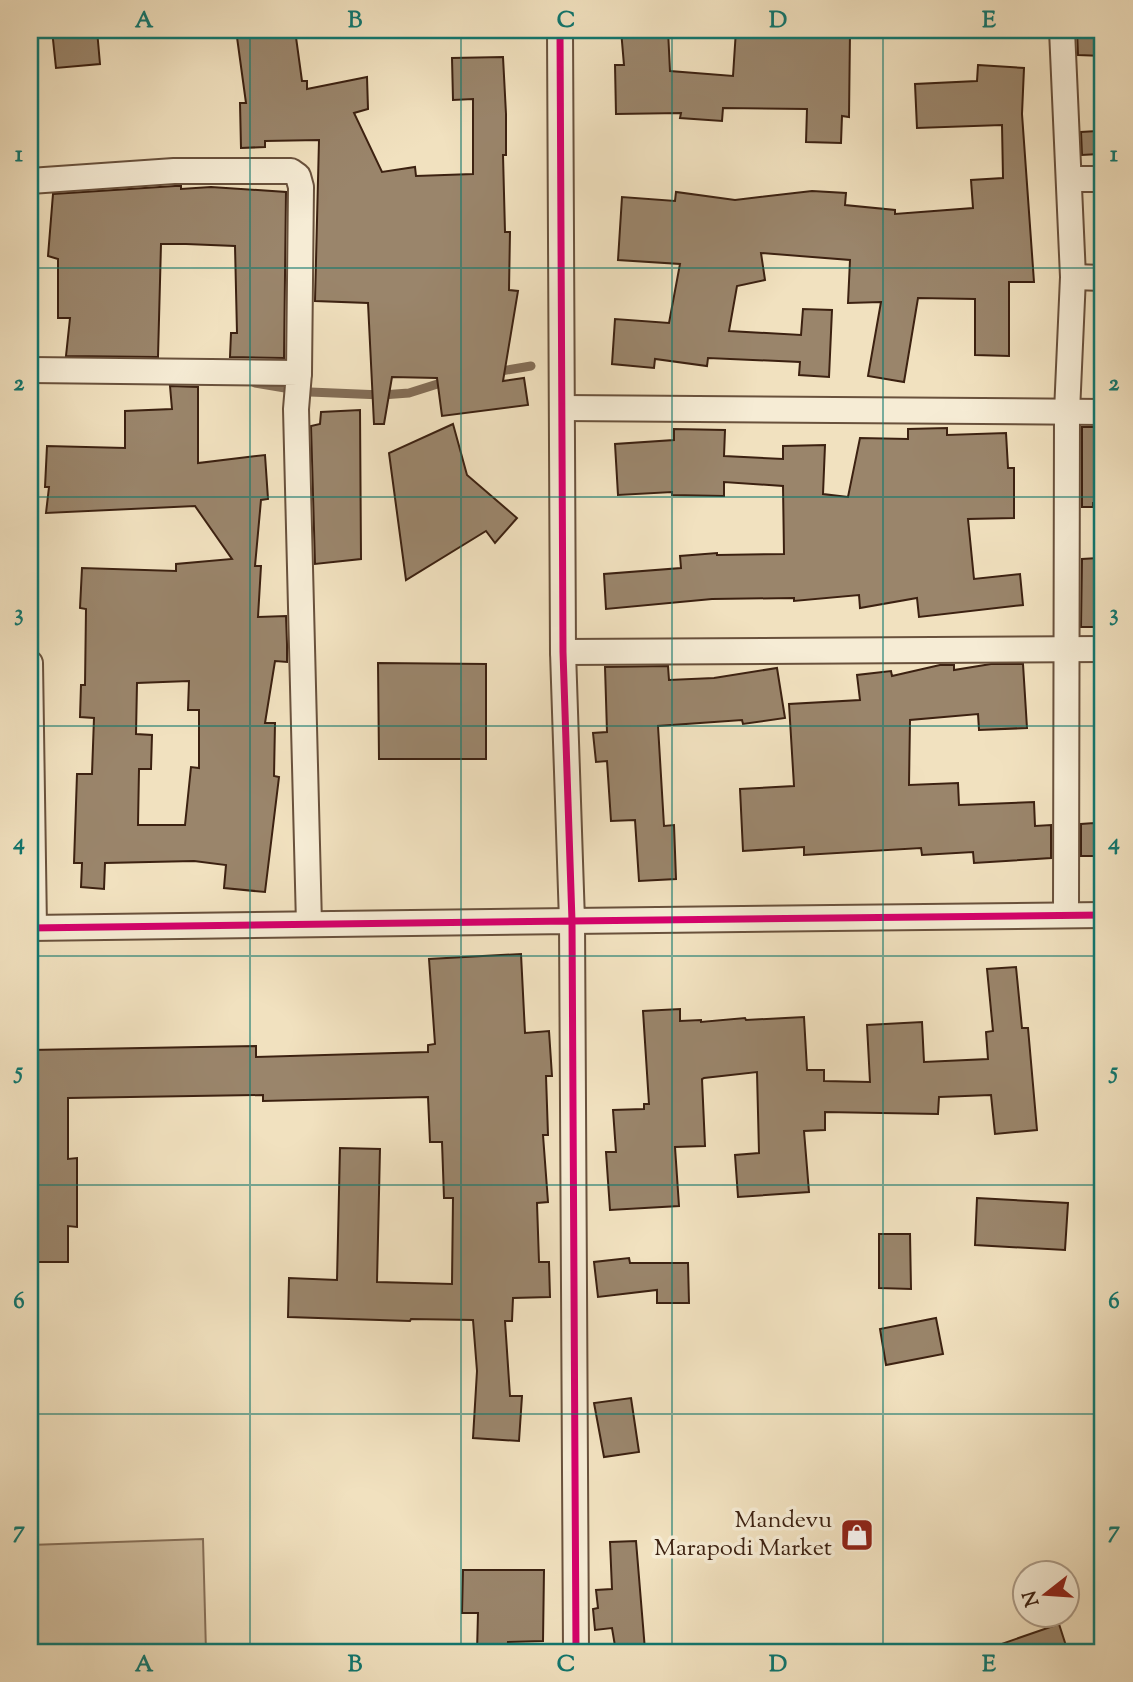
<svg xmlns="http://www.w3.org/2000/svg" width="1133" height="1682" font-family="'Sorts Mill Goudy',serif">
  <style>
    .green { fill: #d2c0a1; stroke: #877059; stroke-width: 2 }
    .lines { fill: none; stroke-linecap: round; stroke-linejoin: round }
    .stream { stroke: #836d56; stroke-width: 9 }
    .building { fill: #9a856b; stroke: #3c2111; stroke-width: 2; fill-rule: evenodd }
    .minor-casing { stroke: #69513c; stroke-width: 28 }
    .minor { stroke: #f6ecd5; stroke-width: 24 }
    .cycleway-casing { stroke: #f6ecd5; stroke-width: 11 }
    .cycleway { stroke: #d6006c; stroke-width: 7 }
    .grid { fill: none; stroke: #0f766e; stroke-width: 2; stroke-opacity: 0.55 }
    .labels { text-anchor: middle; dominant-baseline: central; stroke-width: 7; stroke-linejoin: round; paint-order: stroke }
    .poi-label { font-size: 24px; fill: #3c2111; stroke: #f6ecd5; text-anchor: end }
    .neatline { fill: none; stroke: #0f766e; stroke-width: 2.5 }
    .grid-label { font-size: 23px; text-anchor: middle; font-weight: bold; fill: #0f766e }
  </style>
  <rect width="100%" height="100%" fill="#f1e1bf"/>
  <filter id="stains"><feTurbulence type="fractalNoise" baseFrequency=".00286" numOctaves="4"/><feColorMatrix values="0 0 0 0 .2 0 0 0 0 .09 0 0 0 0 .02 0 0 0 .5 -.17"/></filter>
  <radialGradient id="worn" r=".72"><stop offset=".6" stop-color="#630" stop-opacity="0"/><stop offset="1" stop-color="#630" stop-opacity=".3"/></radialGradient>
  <polygon class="green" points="203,1539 206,1652 30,1652 30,1545"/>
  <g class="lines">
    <g class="stream">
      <polyline points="495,372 531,366"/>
      <polyline points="255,383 291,389"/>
      <polyline points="310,392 382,395 409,393 447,381"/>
    </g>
  </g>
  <g class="building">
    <polygon points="52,30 97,30 100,64 56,68"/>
    <polygon points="236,30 295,30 302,81 307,81 307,89 367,77 368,109 354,113 382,172 415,167 416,176 473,174 473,99 453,100 452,58 503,57 506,114 506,155 503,155 505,232 510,232 509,290 518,291 503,381 524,378 528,405 442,416 437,378 392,377 384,424 374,424 368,303 315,301 319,140 265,141 265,147 241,148 240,103 246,103"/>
    <polygon points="621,30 668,30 670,71 733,76 736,30 850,33 849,117 842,116 841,143 806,142 807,109 723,108 722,121 680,118 681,113 616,114 615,65 624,65"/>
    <polygon points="1077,30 1103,30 1103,56 1078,55"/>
    <polygon points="978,65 1024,68 1022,114 1034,282 1009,282 1009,356 975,355 975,299 918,298 904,382 868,376 881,302 848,303 850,260 761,253 765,280 737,286 729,331 801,335 803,309 832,310 829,377 799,375 800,362 708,358 707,366 655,359 654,368 612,364 615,319 669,323 680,264 618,260 622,197 675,201 676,192 735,200 812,191 846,193 845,205 895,210 895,214 973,208 971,180 1003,178 1002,125 917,128 915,84 977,81"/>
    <polygon points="1097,131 1099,154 1082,155 1081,132"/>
    <polygon points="175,186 181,186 181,189 211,187 286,192 284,358 230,357 231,333 237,333 235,246 186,244 161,244 158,357 66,356 70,318 58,318 58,259 48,256 53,194"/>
    <path d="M 170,386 L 198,387 L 198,463 L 265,455 L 268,499 L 261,500 L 255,566 L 261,566 L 258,617 L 286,616 L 287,644 L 287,662 L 275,661 L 265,723 L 275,723 L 274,776 L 279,777 L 265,892 L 224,888 L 226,865 L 194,861 L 105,863 L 104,889 L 81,887 L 82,863 L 74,863 L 77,774 L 92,774 L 94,718 L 80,717 L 81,685 L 85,685 L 86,609 L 80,608 L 82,568 L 176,571 L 176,564 L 232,559 L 195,506 L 46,513 L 49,487 L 45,487 L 47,446 L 125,448 L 125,411 L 172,409 ZM 189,681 L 188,710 L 199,710 L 199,768 L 191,767 L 185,825 L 138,825 L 139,769 L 151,769 L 152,735 L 136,734 L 137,683 Z"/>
    <polygon points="360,410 361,559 315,564 311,426 320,424 321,412"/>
    <polygon points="453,424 467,475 517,518 495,543 486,531 406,580 389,453"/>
    <polygon points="1082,427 1103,427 1103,504 1093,503 1093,507 1082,507"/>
    <polygon points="947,428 947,435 1006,433 1008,468 1014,468 1014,518 968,519 974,579 1020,574 1023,605 919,617 917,598 860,608 859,595 794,601 794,598 712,599 606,609 604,574 681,568 680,556 717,553 717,555 784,554 783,486 724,482 724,496 672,495 672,492 618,495 615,444 674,440 674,429 725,430 724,456 783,459 783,446 825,445 823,494 848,497 860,438 908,439 908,429"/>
    <polygon points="1098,558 1101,627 1081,627 1082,559"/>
    <polygon points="378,663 486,664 486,759 379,759"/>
    <polygon points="991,664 1023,664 1027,728 979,730 978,714 910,720 909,785 958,783 959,805 1034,802 1035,826 1051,825 1051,858 974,863 973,852 922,855 921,848 804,855 804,847 743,851 740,789 794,786 789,704 860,700 857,675 891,671 892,676 940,665 954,665 954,670"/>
    <polygon points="668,666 669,680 714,678 777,668 785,718 743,724 742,720 658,726 664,826 674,825 676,879 639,881 635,820 611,821 607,761 596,762 593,733 607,732 605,667"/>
    <polygon points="1094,823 1095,856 1081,856 1081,824"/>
    <polygon points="521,954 525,1033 549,1031 552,1076 546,1076 548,1135 543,1135 548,1202 537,1203 539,1262 549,1262 550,1297 513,1298 512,1321 505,1321 510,1396 522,1396 519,1441 473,1438 477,1371 473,1320 411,1319 410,1321 288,1317 289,1278 337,1280 340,1148 380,1149 377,1282 452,1284 453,1198 444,1198 442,1142 430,1142 428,1097 263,1101 263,1095 68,1098 68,1159 77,1158 77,1227 68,1226 68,1262 30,1262 30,1050 256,1046 256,1057 428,1052 428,1045 435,1044 429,959"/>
    <polygon points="1016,967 1022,1028 1028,1028 1037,1130 995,1134 991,1095 939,1097 938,1114 825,1112 825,1130 804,1131 809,1192 738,1197 735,1155 759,1153 757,1072 704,1078 702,1079 705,1146 675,1147 679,1206 610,1210 606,1152 616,1152 613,1110 644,1109 644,1104 649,1104 643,1011 680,1009 680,1021 701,1020 701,1022 745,1018 746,1020 804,1017 807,1070 824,1070 824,1081 870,1082 867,1025 922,1022 924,1062 988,1059 986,1032 993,1031 987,969"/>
    <polygon points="977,1198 1068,1203 1065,1250 975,1245"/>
    <polygon points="879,1234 910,1234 911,1289 879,1288"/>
    <polygon points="629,1258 630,1263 688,1263 689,1303 657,1303 657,1290 598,1297 594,1262"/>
    <polygon points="936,1318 943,1354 886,1365 880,1329"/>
    <polygon points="631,1398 639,1452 604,1457 594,1403"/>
    <polygon points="636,1541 645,1650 642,1652 616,1652 612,1628 595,1630 593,1609 598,1608 596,1590 612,1589 610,1542"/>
    <polygon points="463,1570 544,1570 543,1641 508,1642 507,1652 477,1652 478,1613 462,1613"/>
    <polygon points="1059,1624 1068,1652 988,1652 987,1649"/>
  </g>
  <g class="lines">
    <defs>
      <g id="minor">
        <polyline points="560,30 563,652 572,921 1103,915"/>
        <polyline points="1062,30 1073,277 1067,412 1066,914"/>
        <polyline points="1069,179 1103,179"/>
        <polyline points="30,181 174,171 291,171 298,176 301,187 299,373"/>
        <polyline points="1073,277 1103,278"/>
        <polyline points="30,370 299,373 296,409 309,924"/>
        <polyline points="563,408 1103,412"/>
        <polyline points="563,652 1103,649"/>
        <polyline points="30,663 34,928"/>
        <polyline points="30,928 572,921 576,1652"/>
      </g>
    </defs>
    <use href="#minor" class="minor-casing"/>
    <use href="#minor" class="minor"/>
    <defs>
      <g id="cycleway">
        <polyline points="560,30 563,652 572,921 1103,915"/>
        <polyline points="30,928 572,921 576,1652"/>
      </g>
    </defs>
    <use href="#cycleway" class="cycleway-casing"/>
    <use href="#cycleway" class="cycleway"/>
  </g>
  <path class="grid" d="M 250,30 L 250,1652M 461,30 L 461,1652M 672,30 L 672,1652M 883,30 L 883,1652M 30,268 L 1103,268M 30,497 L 1103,497M 30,726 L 1103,726M 30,956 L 1103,956M 30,1185 L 1103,1185M 30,1414 L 1103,1414"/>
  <defs>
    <symbol id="shop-square" viewBox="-11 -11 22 22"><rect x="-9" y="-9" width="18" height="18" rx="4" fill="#8f2418" stroke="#f6ecd5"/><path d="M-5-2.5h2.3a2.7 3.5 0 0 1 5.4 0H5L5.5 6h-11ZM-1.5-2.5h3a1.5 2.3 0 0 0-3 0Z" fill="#fff"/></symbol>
  </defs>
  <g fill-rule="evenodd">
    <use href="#shop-square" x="838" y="1516" width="38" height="38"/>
  </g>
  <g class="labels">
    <g class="poi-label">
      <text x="832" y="1521">Mandevu<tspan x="832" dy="28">Marapodi Market</tspan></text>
    </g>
  </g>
  <rect width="1133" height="1682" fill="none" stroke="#f1e1bf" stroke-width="77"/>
  <g transform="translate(1046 1594) rotate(253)"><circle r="33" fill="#f6ecd5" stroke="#ac9b87" stroke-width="2"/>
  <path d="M0-5L12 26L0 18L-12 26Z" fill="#8f2418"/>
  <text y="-10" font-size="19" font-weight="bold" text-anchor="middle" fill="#3c2111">N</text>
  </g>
  <rect x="38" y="38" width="1056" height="1606" class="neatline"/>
  <g class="grid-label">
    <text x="144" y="27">A</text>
    <text x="355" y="27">B</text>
    <text x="566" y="27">C</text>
    <text x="778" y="27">D</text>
    <text x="989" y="27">E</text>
    <text x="19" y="161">1</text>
    <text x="1114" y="161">1</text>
    <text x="19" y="390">2</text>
    <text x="1114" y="390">2</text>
    <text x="19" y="620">3</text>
    <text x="1114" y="620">3</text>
    <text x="19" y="849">4</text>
    <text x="1114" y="849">4</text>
    <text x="19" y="1078">5</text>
    <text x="1114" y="1078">5</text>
    <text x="19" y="1308">6</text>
    <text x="1114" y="1308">6</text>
    <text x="19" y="1537">7</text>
    <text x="1114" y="1537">7</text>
    <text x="144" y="1671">A</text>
    <text x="355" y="1671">B</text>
    <text x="566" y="1671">C</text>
    <text x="778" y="1671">D</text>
    <text x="989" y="1671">E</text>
  </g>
  <rect width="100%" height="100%" filter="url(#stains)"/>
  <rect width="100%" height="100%" fill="url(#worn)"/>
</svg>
